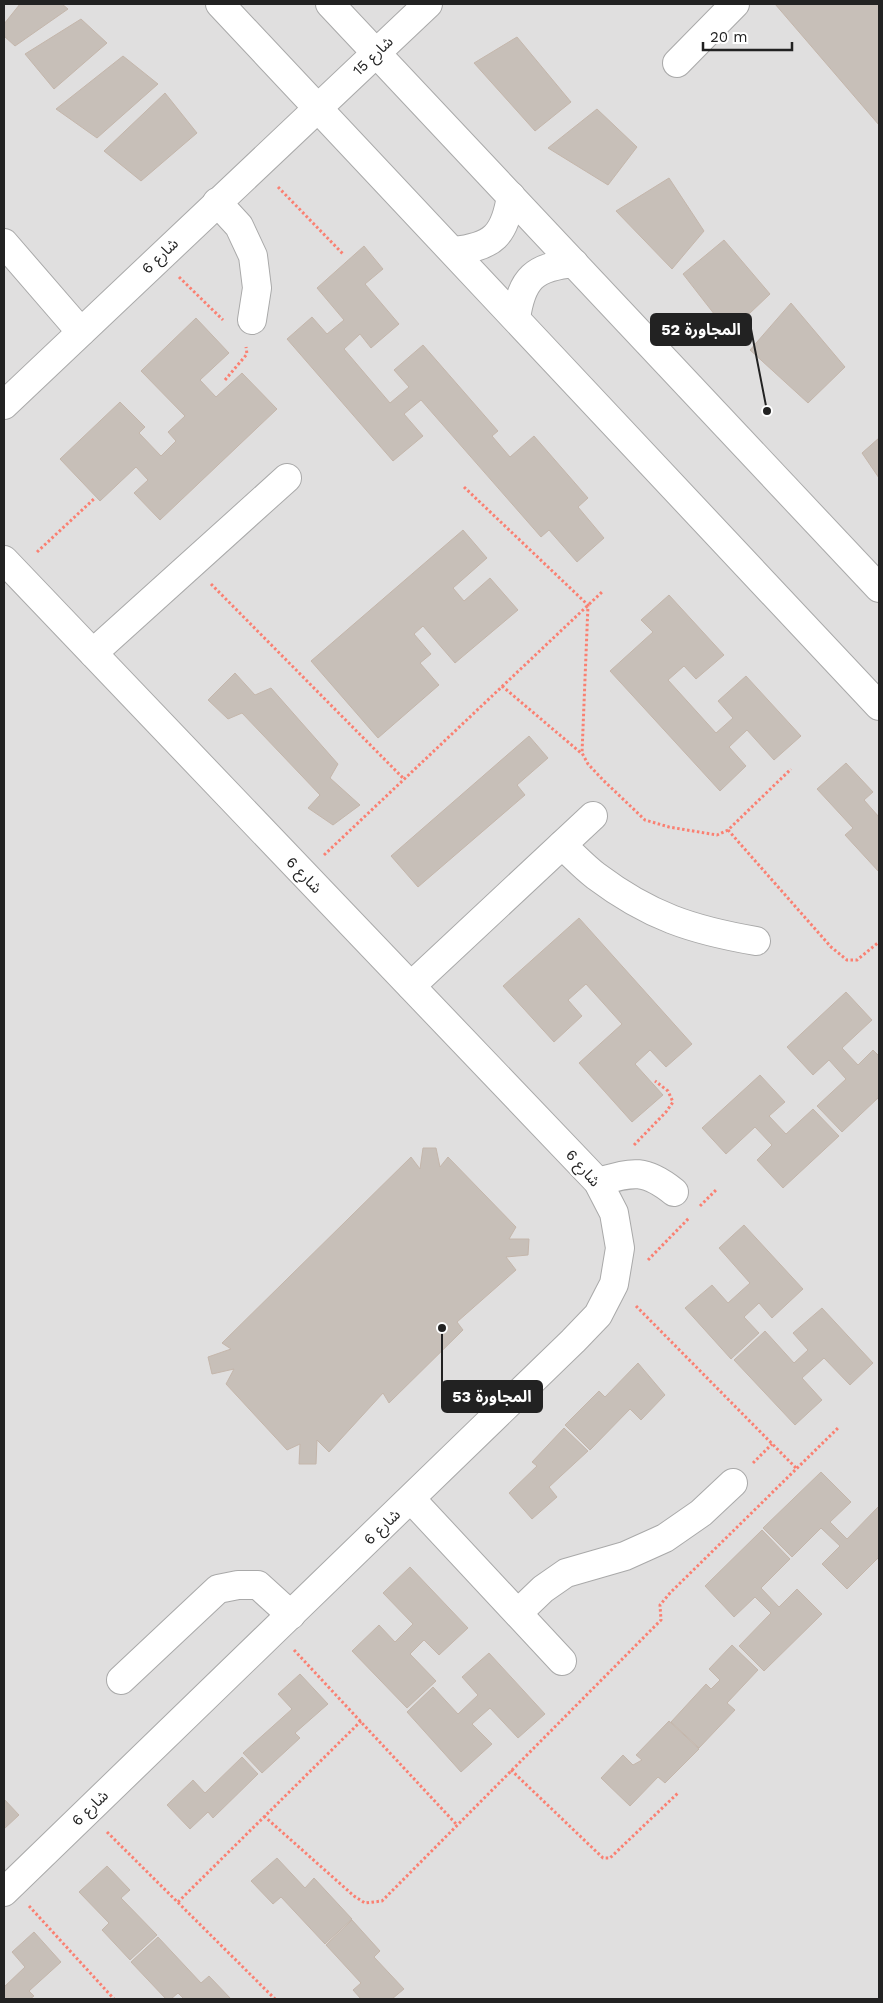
<svg xmlns="http://www.w3.org/2000/svg" width="883" height="2003" font-family="'Work Sans','Noto Sans Arabic',sans-serif">
  <style>
    .residential { fill: #e0dfdf }
    .building { fill: #c7bfb8; stroke: #c4b6ab }
    .lines { fill: none; stroke-linecap: round; stroke-linejoin: round }
    .minor-casing { stroke: #a9a9a9; stroke-width: 30 }
    .path { stroke: #fa8072; stroke-width: 3; stroke-dasharray: 2.5 2.5; stroke-linecap: butt }
    .minor { stroke: #fff; stroke-width: 28 }
    .labels { text-anchor: middle; dominant-baseline: central; stroke-width: 4.5; stroke-linejoin: round; paint-order: stroke }
    .street-label { font-size: 15px; fill: #222; stroke: #fff }
    .leader { fill: none; stroke: #222; stroke-width: 2 }
    .callout-dot { fill: #222; stroke: #fff; stroke-width: 2 }
    .callout { fill: #222; stroke: #222; stroke-width: 2 }
    .callout-label { font-size: 16px; text-anchor: middle; font-weight: bold; fill: #fff }
  </style>
  <rect width="100%" height="100%" fill="#f2efe9"/>
  <rect class="residential" x="4" y="4" width="875" height="1995"/>
  <g class="building">
    <polygon points="20,4 62,4 68,9 15,46 4,36 4,24"/>
    <polygon points="775,4 879,4 879,125"/>
    <polygon points="81,19 107,43 54,89 25,54"/>
    <polygon points="517,37 571,102 535,131 474,63"/>
    <polygon points="123,56 158,84 97,138 56,109"/>
    <polygon points="165,93 197,133 141,181 104,151"/>
    <polygon points="597,109 637,147 608,185 548,148"/>
    <polygon points="669,178 704,231 672,269 616,211"/>
    <polygon points="724,240 770,294 729,333 683,274"/>
    <polygon points="364,246 383,269 365,284 399,324 371,348 360,334 344,349 390,403 409,387 394,370 423,345 498,431 492,436 510,457 534,436 588,498 578,507 604,538 577,562 549,530 541,537 421,400 404,414 423,436 393,461 287,339 312,317 327,334 344,320 317,288"/>
    <polygon points="791,303 845,367 808,403 750,350"/>
    <polygon points="196,318 229,353 200,380 216,397 242,373 277,409 160,520 134,493 148,480 136,467 100,501 60,459 120,402 145,427 139,433 161,456 176,441 168,432 185,416 141,371"/>
    <polygon points="879,438 879,478 862,453"/>
    <polygon points="463,530 487,558 453,588 464,601 490,578 518,610 455,663 423,626 414,634 431,654 420,663 439,685 378,738 311,661"/>
    <polygon points="669,595 724,655 696,679 684,666 668,680 716,733 733,718 718,701 746,676 801,736 774,760 747,730 729,747 746,766 720,791 610,671 653,632 641,620"/>
    <polygon points="235,673 255,695 271,688 338,764 330,778 360,805 333,825 308,808 320,795 242,713 228,719 208,700"/>
    <polygon points="529,736 548,758 517,785 525,795 418,887 391,856"/>
    <polygon points="846,763 873,792 864,800 879,817 879,872 845,835 853,828 817,789"/>
    <polygon points="579,918 692,1044 666,1067 650,1050 635,1064 663,1095 632,1122 579,1063 622,1024 586,984 568,1000 582,1016 554,1042 503,986"/>
    <polygon points="846,992 872,1020 842,1048 858,1065 873,1050 879,1056 879,1097 842,1132 817,1106 846,1079 829,1060 813,1075 787,1047"/>
    <polygon points="760,1075 785,1102 769,1116 786,1134 813,1109 839,1136 783,1188 757,1160 772,1145 755,1127 726,1154 702,1128"/>
    <polygon points="423,1148 436,1148 440,1167 448,1157 516,1227 509,1239 529,1239 528,1255 506,1257 516,1270 457,1322 463,1330 389,1403 383,1393 329,1452 317,1440 316,1464 299,1464 300,1444 287,1450 226,1384 234,1369 212,1374 208,1357 231,1349 222,1343 411,1157 420,1169"/>
    <polygon points="744,1225 803,1289 772,1318 759,1303 744,1317 759,1333 731,1359 685,1308 712,1285 728,1303 750,1283 719,1248"/>
    <polygon points="822,1308 873,1363 850,1385 824,1358 802,1378 822,1400 795,1425 734,1360 765,1331 794,1363 808,1350 793,1333"/>
    <polygon points="638,1363 665,1395 641,1420 630,1409 590,1450 565,1425 599,1391 605,1397"/>
    <polygon points="564,1428 588,1451 549,1487 557,1497 532,1519 509,1493 537,1466 532,1462"/>
    <polygon points="821,1472 851,1502 830,1522 847,1539 879,1506 879,1557 847,1589 822,1564 840,1546 821,1528 792,1557 763,1528"/>
    <polygon points="762,1530 790,1559 761,1588 779,1607 797,1589 822,1614 764,1671 739,1646 771,1613 755,1597 734,1617 705,1586"/>
    <polygon points="410,1567 468,1628 439,1655 424,1640 410,1654 436,1681 407,1708 352,1651 379,1625 395,1642 413,1624 383,1593"/>
    <polygon points="732,1645 758,1670 727,1703 735,1710 699,1748 671,1722 706,1684 711,1689 720,1680 709,1669"/>
    <polygon points="489,1653 545,1714 518,1738 490,1708 472,1724 492,1744 461,1772 407,1712 433,1687 458,1714 478,1695 462,1677"/>
    <polygon points="300,1674 328,1704 295,1733 300,1738 262,1773 243,1753 292,1709 278,1694"/>
    <polygon points="669,1721 699,1749 665,1783 658,1777 630,1806 601,1778 623,1755 633,1765 642,1760 636,1755"/>
    <polygon points="242,1757 258,1774 213,1818 208,1812 190,1829 167,1805 193,1780 205,1793"/>
    <polygon points="4,1799 19,1815 4,1829"/>
    <polygon points="277,1858 305,1888 314,1878 352,1919 325,1944 281,1897 273,1904 251,1881"/>
    <polygon points="107,1866 130,1890 121,1898 157,1935 130,1960 102,1930 109,1923 79,1892"/>
    <polygon points="352,1920 380,1951 374,1957 404,1989 392,1999 361,1999 353,1990 361,1983 326,1945"/>
    <polygon points="34,1932 61,1962 29,1991 34,1996 30,1999 4,1999 4,1987 25,1967 12,1952"/>
    <polygon points="158,1937 201,1983 209,1976 231,1999 184,1999 178,1993 171,1999 166,1999 131,1962"/>
  </g>
  <g class="lines">
    <defs>
      <g id="minor">
        <polyline points="220,4 879,706"/>
        <polyline points="330,4 879,588"/>
        <polyline points="677,63 735,4"/>
        <polyline points="217,202 239,226 253,256 257,288 252,320"/>
        <polyline points="4,243 81,332"/>
        <path d="M 454,251 C 493,247 505,235 511,196"/>
        <path d="M 516,318 C 522,278 534,267 574,263"/>
        <polyline points="4,405 428,4"/>
        <polyline points="4,560 598,1182 614,1213 620,1248 614,1284 598,1315 573,1341 4,1892"/>
        <polyline points="93,653 287,478"/>
        <path d="M 562,845 C 573,855 584,867 596,876 C 649,916 692,930 756,941"/>
        <polyline points="411,986 593,816"/>
        <path d="M 598,1182 C 633,1172 644,1168 674,1192"/>
        <polyline points="411,1499 562,1661"/>
        <polyline points="518,1613 543,1589 566,1573 625,1556 665,1538 701,1513 733,1483"/>
        <polyline points="121,1680 218,1589 238,1585 258,1585 291,1615"/>
      </g>
    </defs>
    <use href="#minor" class="minor-casing"/>
    <g class="path">
      <polyline points="278,187 343,254"/>
      <polyline points="179,277 223,320"/>
      <polyline points="225,380 247,354 246,347"/>
      <polyline points="464,487 588,605 582,753 588,764 603,780 645,820 669,827 717,835 728,830 791,769"/>
      <polyline points="37,552 95,498"/>
      <polyline points="211,584 404,779"/>
      <polyline points="502,686 581,753"/>
      <polyline points="728,830 831,947 847,960 857,960 879,942"/>
      <polyline points="324,855 602,592"/>
      <polyline points="634,1145 666,1112 673,1102 668,1091 655,1081"/>
      <polyline points="700,1206 716,1190"/>
      <polyline points="648,1260 689,1218"/>
      <polyline points="636,1306 797,1469"/>
      <polyline points="753,1463 772,1444"/>
      <polyline points="294,1650 457,1825"/>
      <polyline points="511,1770 603,1858 610,1858 679,1792"/>
      <polyline points="264,1816 354,1896 365,1903 382,1901 661,1620 660,1605 670,1593 838,1428"/>
      <polyline points="107,1832 275,1999"/>
      <polyline points="178,1902 361,1721"/>
      <polyline points="29,1906 114,1999"/>
    </g>
    <use href="#minor" class="minor"/>
  </g>
  <g class="labels">
    <g class="street-label">
      <text transform="translate(373 56) rotate(-44)">شارع 15</text>
      <text transform="translate(160 256) rotate(-44)">شارع 6</text>
      <text transform="translate(304 875) rotate(46)">شارع 6</text>
      <text transform="translate(583 1168) rotate(49)">شارع 6</text>
      <text transform="translate(382 1527) rotate(-44)">شارع 6</text>
      <text transform="translate(90 1808) rotate(-44)">شارع 6</text>
    </g>
  </g>
  <path class="leader" d="M767 411L751 329M442 1328L442 1396"/>
  <g class="callout-dot">
    <circle cx="767" cy="411" r="5"/>
    <circle cx="442" cy="1328" r="5"/>
  </g>
  <g class="callout">
    <rect x="651" y="314" width="100" height="31" rx="5"/>
    <rect x="442" y="1381" width="100" height="31" rx="5"/>
  </g>
  <g class="callout-label">
    <text x="701" y="335">المجاورة 52</text>
    <text x="492" y="1402">المجاورة 53</text>
  </g>
  <rect width="883" height="2003" fill="none" stroke="#222222" stroke-width="10"/>
  <path d="M703 42v8h89v-8" fill="none" stroke="#222222" stroke-width="2.5"/>
  <text x="710" y="42" font-size="15" fill="#222222" stroke="#ffffff" stroke-width="4" paint-order="stroke">20 m</text>
</svg>
